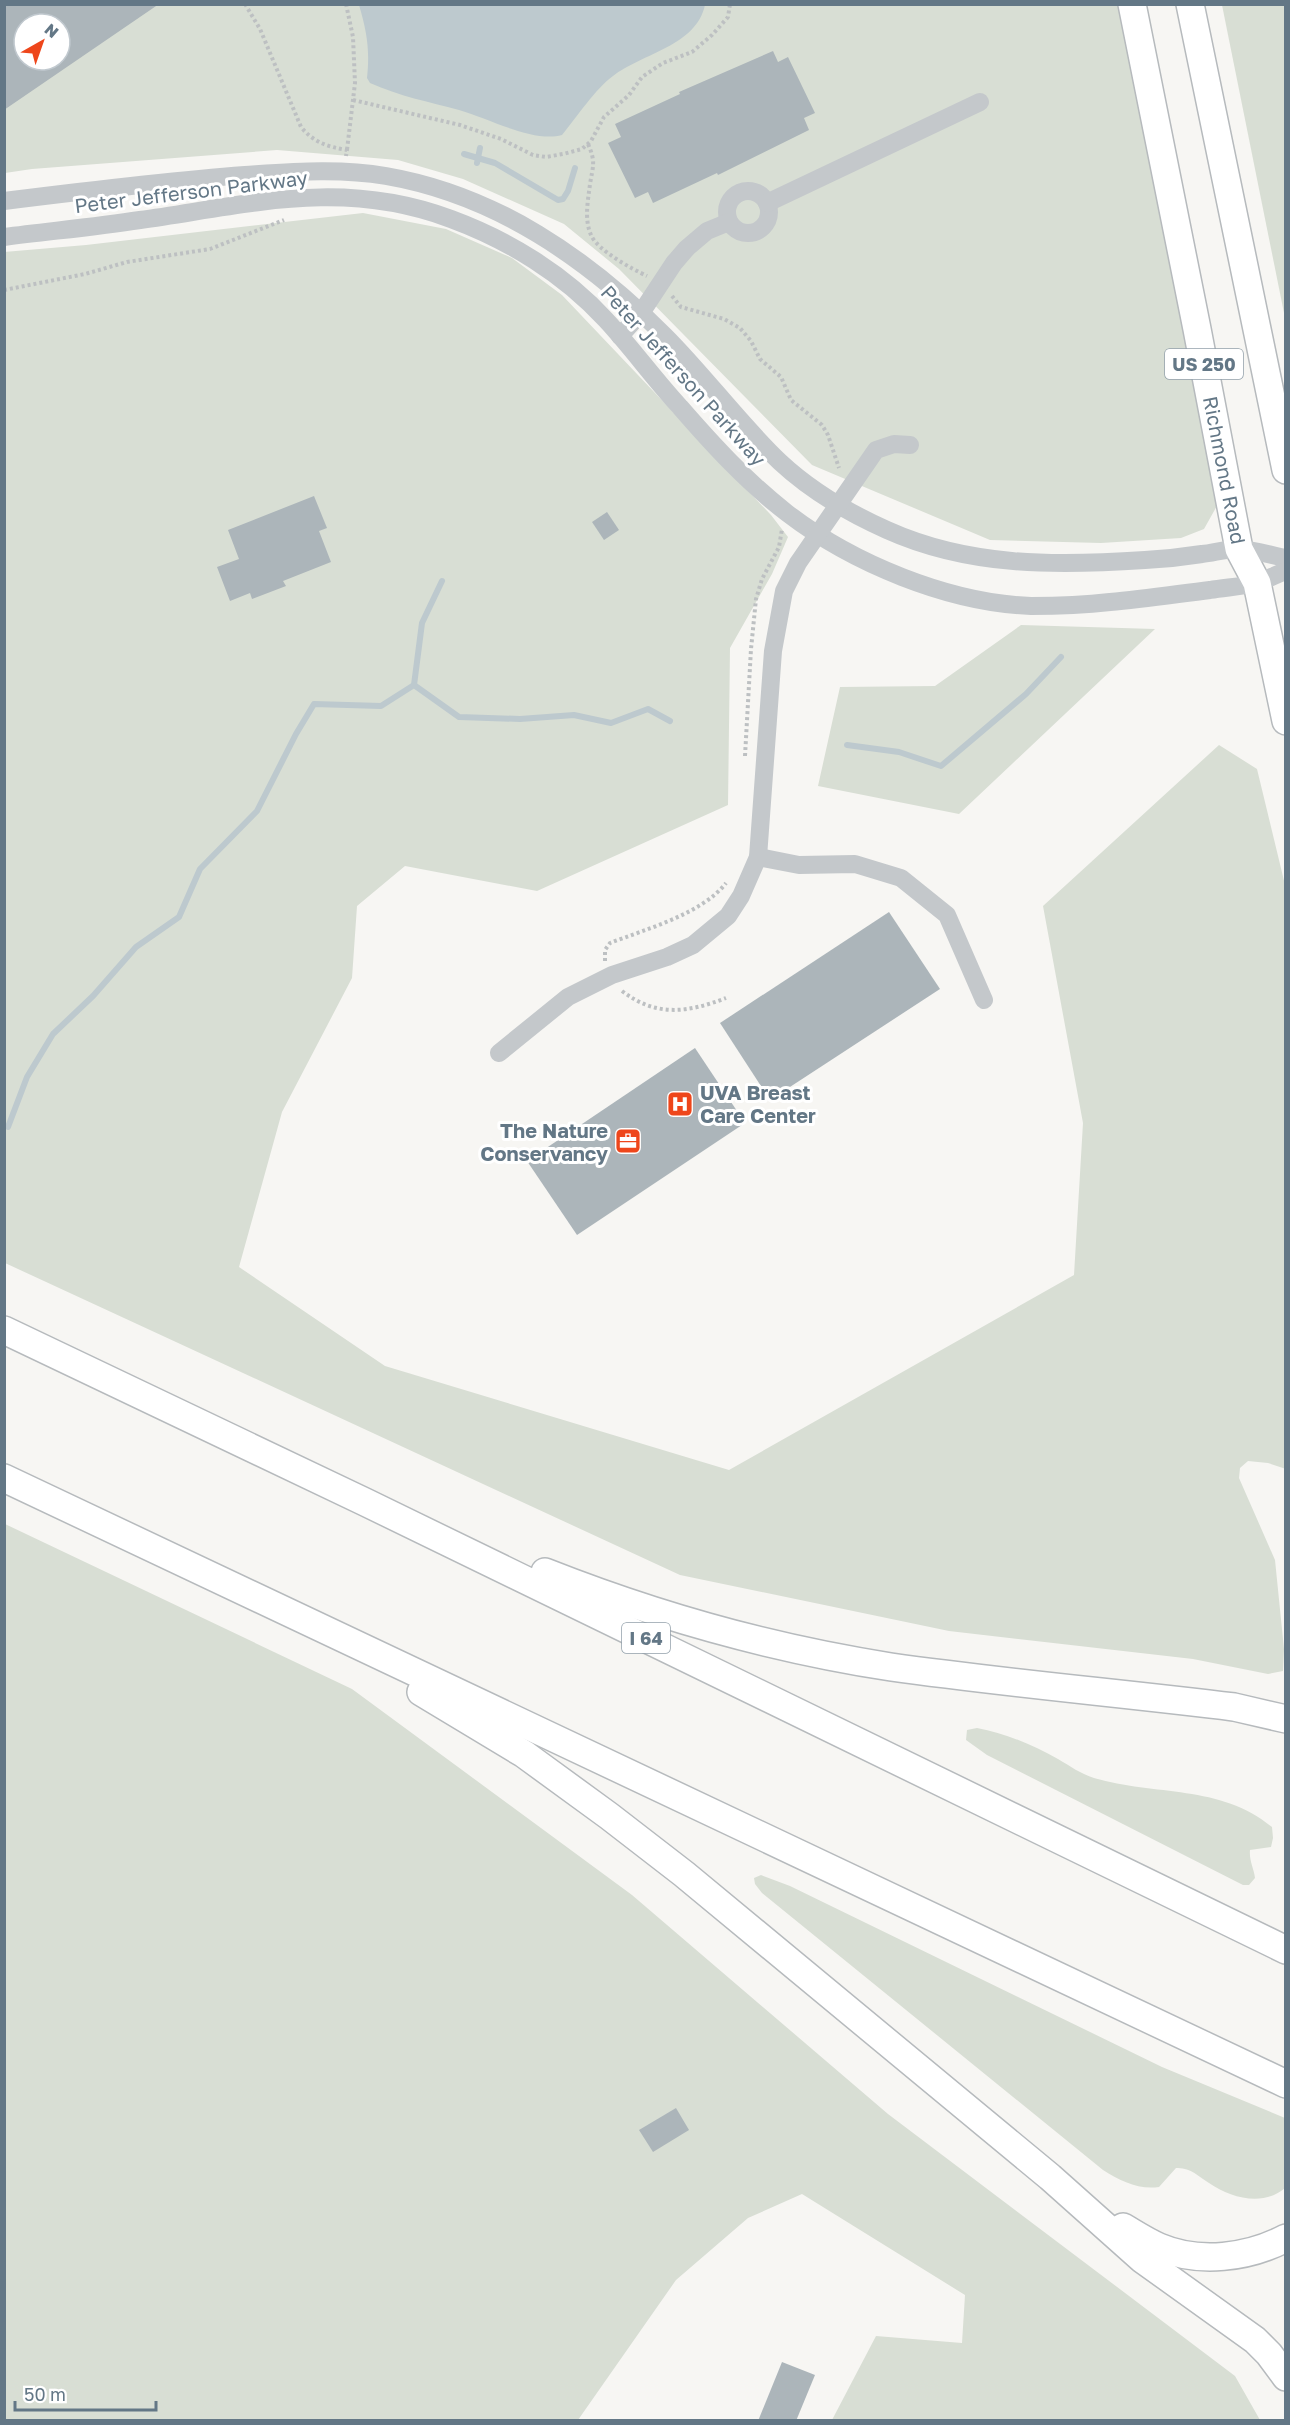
<svg xmlns="http://www.w3.org/2000/svg" width="1290" height="2425" font-family="'Golos Text',sans-serif">
  <style>
    .green { fill: #d8ded4; fill-rule: evenodd }
    .water { fill: #bdc9ce }
    .lines { fill: none; stroke-linecap: round; stroke-linejoin: round }
    .stream { stroke: #bdc9ce; stroke-width: 6 }
    .building { fill: #acb5ba; fill-rule: evenodd }
    .highway-casing { stroke: #b6babd; stroke-width: 30 }
    .path { stroke: #bdc0c2; stroke-width: 4; stroke-dasharray: 3 3; stroke-linecap: butt }
    .minor { stroke: #c4c8cb; stroke-width: 18 }
    .highway { stroke: #fff; stroke-width: 27 }
    .labels { text-anchor: middle; dominant-baseline: central; stroke-width: 6; stroke-linejoin: round; paint-order: stroke }
    .shield { fill: #fff; stroke: #92a0aa; stroke-width: 1.5 }
    .shield-label { font-size: 18px; font-weight: bold; fill: #637786 }
    .street-label { font-size: 20px; fill: #637786; stroke: #fff }
    .poi-label { font-size: 20px; font-weight: bold; fill: #637786; stroke: #fff; text-anchor: start }
  </style>
  <rect width="100%" height="100%" fill="#f7f6f3"/>
  <g class="green">
    <path d="M 5,5 L 1121,5 L 1218,504 L 1204,529 L 1181,538 L 1101,543 L 990,540 L 812,465 L 619,269 L 564,224 L 463,179 L 398,160 L 277,150 L 32,169 L 5,173 ZM 24,24 L 60,24 L 60,60 L 24,60 Z"/>
    <polygon points="1222,5 1285,5 1285,318"/>
    <polygon points="363,213 446,229 512,258 562,295 771,515 788,537 772,574 730,648 728,805 537,891 405,866 357,906 352,978 282,1112 239,1267 385,1366 729,1470 1074,1275 1083,1123 1043,906 1219,745 1257,769 1286,889 1286,1469 1268,1463 1248,1461 1240,1468 1239,1478 1275,1560 1284,1649 1283,1671 1268,1674 1193,1659 949,1631 680,1575 5,1263 4,252 86,245"/>
    <polygon points="1021,625 1155,629 959,814 818,786 840,687 935,686"/>
    <polygon points="5,1524 352,1689 632,1895 888,2114 1235,2376 1260,2420 832,2420 876,2336 962,2343 965,2295 802,2194 748,2218 676,2280 578,2420 5,2420"/>
    <path d="M 977,1728 C 1005,1733 1033,1745 1058,1759 C 1070,1766 1081,1774 1094,1778 C 1155,1796 1220,1784 1272,1827 L 1273,1838 L 1271,1847 L 1250,1850 C 1249,1861 1254,1868 1255,1878 L 1249,1885 L 1243,1885 L 987,1755 L 966,1740 L 967,1730 Z"/>
    <path d="M 761,1875 L 790,1886 L 1162,2067 L 1285,2118 L 1285,2188 C 1263,2207 1231,2198 1209,2183 C 1198,2176 1190,2167 1176,2168 L 1159,2187 C 1139,2190 1120,2181 1103,2170 L 762,1893 L 755,1884 L 754,1878 Z"/>
  </g>
  <path class="water" d="M 359,5 L 359,4 L 705,5 C 696,46 643,53 613,76 C 596,88 576,118 562,135 C 533,143 488,118 459,110 C 429,102 399,96 370,83 L 367,78 C 370,50 367,32 359,5 Z"/>
  <g class="lines">
    <g class="stream">
      <polyline points="464,154 495,163 558,200 563,199 568,191 575,168"/>
      <polyline points="477,163 480,148"/>
      <polyline points="414,685 422,623 442,581"/>
      <polyline points="847,745 899,752 941,766 1026,694 1061,657"/>
      <polyline points="8,1127 27,1077 53,1034 93,996 136,947 179,917 200,869 257,811 296,734 314,704 381,706 414,685 459,717 520,719 574,715 611,723 648,709 670,721"/>
    </g>
  </g>
  <g class="building">
    <path d="M 4,4 L 159,4 L 4,110 ZM 24,24 L 60,24 L 60,60 L 24,60 Z"/>
    <polygon points="773,51 778,62 788,57 815,113 804,118 809,130 718,175 717,173 653,203 648,192 635,198 608,143 621,137 615,124 680,94 679,92"/>
    <polygon points="314,496 327,528 319,531 331,562 283,581 286,586 252,599 250,593 230,601 217,567 239,559 228,530"/>
    <polygon points="607,512 619,530 604,540 592,522"/>
    <polygon points="889,912 940,989 770,1100 720,1023"/>
    <polygon points="695,1048 745,1123 577,1235 527,1161"/>
    <polygon points="676,2108 689,2130 653,2152 639,2130"/>
    <polygon points="782,2362 815,2375 796,2421 758,2421"/>
  </g>
  <g class="lines">
    <defs>
      <g id="highway">
        <polyline points="1132,4 1197,329 1239,549 1257,583 1286,721"/>
        <polyline points="1190,4 1286,470"/>
        <polyline points="4,1330 365,1502 1286,1950"/>
        <polyline points="4,1478 1286,2084"/>
        <path d="M 545,1572 C 654,1615 775,1649 891,1667 C 1005,1683 1120,1693 1234,1707 L 1286,1719"/>
        <polyline points="421,1692 524,1754 609,1816 684,1874 1050,2177 1142,2259 1255,2340 1269,2354 1286,2377"/>
        <path d="M 1123,2227 C 1135,2234 1147,2242 1159,2247 C 1199,2264 1248,2258 1286,2238"/>
      </g>
    </defs>
    <use href="#highway" class="highway-casing"/>
    <g class="path">
      <path d="M 245,4 L 260,29 L 301,127 C 313,142 328,147 347,150 L 346,156"/>
      <polyline points="346,4 353,37 355,83 347,150"/>
      <polyline points="353,100 460,125 501,139 533,155 546,157 563,154 582,149 591,141 604,117 629,95 642,77 663,63 692,52 712,35 728,17 730,4"/>
      <path d="M 588,144 C 596,162 593,166 590,184 C 588,201 584,219 591,235 C 597,250 632,269 647,276"/>
      <polyline points="4,290 85,274 127,262 210,249 284,220"/>
      <polyline points="672,296 681,307 724,319 740,328 751,341 760,359 781,377 791,400 822,425 828,435 839,468"/>
      <polyline points="745,756 751,649 756,599 762,579 779,547 782,529"/>
      <path d="M 605,961 L 605,950 L 610,943 C 646,929 702,914 726,883"/>
      <path d="M 622,991 C 656,1017 687,1013 726,998"/>
    </g>
    <g class="minor">
      <circle cx="748" cy="212" r="21"/>
      <path d="M 4,201 C 84,191 164,181 245,175 C 292,172 339,168 386,176 C 496,195 587,258 665,336 C 705,376 739,423 780,462 C 810,490 849,513 887,530 C 969,567 1057,566 1145,560 C 1164,559 1183,557 1202,554 C 1213,553 1225,549 1237,549 C 1252,549 1270,555 1286,558"/>
      <polyline points="767,203 980,102"/>
      <path d="M 4,237 C 50,231 95,227 140,220 C 248,205 342,178 451,219 C 508,240 564,274 606,320 C 632,348 654,379 680,407 C 713,445 747,482 787,513 C 852,563 948,603 1031,606 C 1057,606 1084,605 1110,602 C 1143,599 1177,594 1210,590 C 1226,587 1244,587 1259,582 C 1268,579 1277,574 1286,571"/>
      <polyline points="620,336 641,313 674,263 687,248 707,231 729,222"/>
      <polyline points="758,857 799,865 855,864 901,878 947,915 984,1000"/>
      <polyline points="499,1053 568,997 612,975 667,957 693,945 728,916 741,896 758,857 773,651 784,591 798,563 876,450 894,444 910,445"/>
    </g>
    <use href="#highway" class="highway"/>
  </g>
  <defs>
    <symbol id="hospital-square" viewBox="-11 -11 22 22"><rect x="-9" y="-9" width="18" height="18" rx="4" fill="#ee461b" stroke="#fff"/><path d="M-5-5h3v3.5h4V-5h3V5h-3V1.5h-4V5h-3Z" fill="#fff"/></symbol>
    <symbol id="office-square" viewBox="-11 -11 22 22"><rect x="-9" y="-9" width="18" height="18" rx="4" fill="#ee461b" stroke="#fff"/><path d="M-6-3h4V-5.5h4V-3h4V5H-6ZM-1-4.5V-3h2v-1.5ZM-6 0V1H6V0Z" fill="#fff"/></symbol>
  </defs>
  <g fill-rule="evenodd">
    <use href="#hospital-square" x="665" y="1089" width="30" height="30"/>
    <use href="#office-square" x="613" y="1126" width="30" height="30"/>
  </g>
  <g class="labels">
    <g class="shield">
      <rect x="1165" y="349" width="78" height="30" rx="4.5"/>
      <rect x="622" y="1623" width="48" height="30" rx="4.5"/>
    </g>
    <g class="shield-label">
      <text x="1204" y="364">US 250</text>
      <text x="646" y="1638">I 64</text>
    </g>
    <g class="street-label">
      <text transform="translate(191 191) rotate(-7)">Peter Jefferson Parkway</text>
      <text transform="translate(684 375) rotate(48)">Peter Jefferson Parkway</text>
      <text transform="translate(1225 470) rotate(79)">Richmond Road</text>
    </g>
    <g class="poi-label">
      <text x="700" y="1092">UVA Breast<tspan x="700" dy="23">Care Center</tspan></text>
      <text x="608" y="1130" text-anchor="end">The Nature<tspan x="608" dy="23">Conservancy</tspan></text>
    </g>
  </g>
  <rect width="1290" height="2425" fill="none" stroke="#637786" stroke-width="12"/>
  <g transform="translate(42 42) rotate(40)"><circle r="28" fill="#ffffff" stroke="#c1c9cf" stroke-width="1.5"/>
  <path d="M0-4.5L10 22L0 15L-10 22Z" fill="#ee461b"/>
  <text y="-9" font-size="16" font-weight="bold" text-anchor="middle" fill="#637786">N</text>
  </g>
  <path d="M15 2401v9h141v-9" fill="none" stroke="#637786" stroke-width="3"/>
  <text x="24" y="2401" font-size="18" fill="#637786" stroke="#ffffff" stroke-width="4.5" paint-order="stroke">50 m</text>
</svg>
